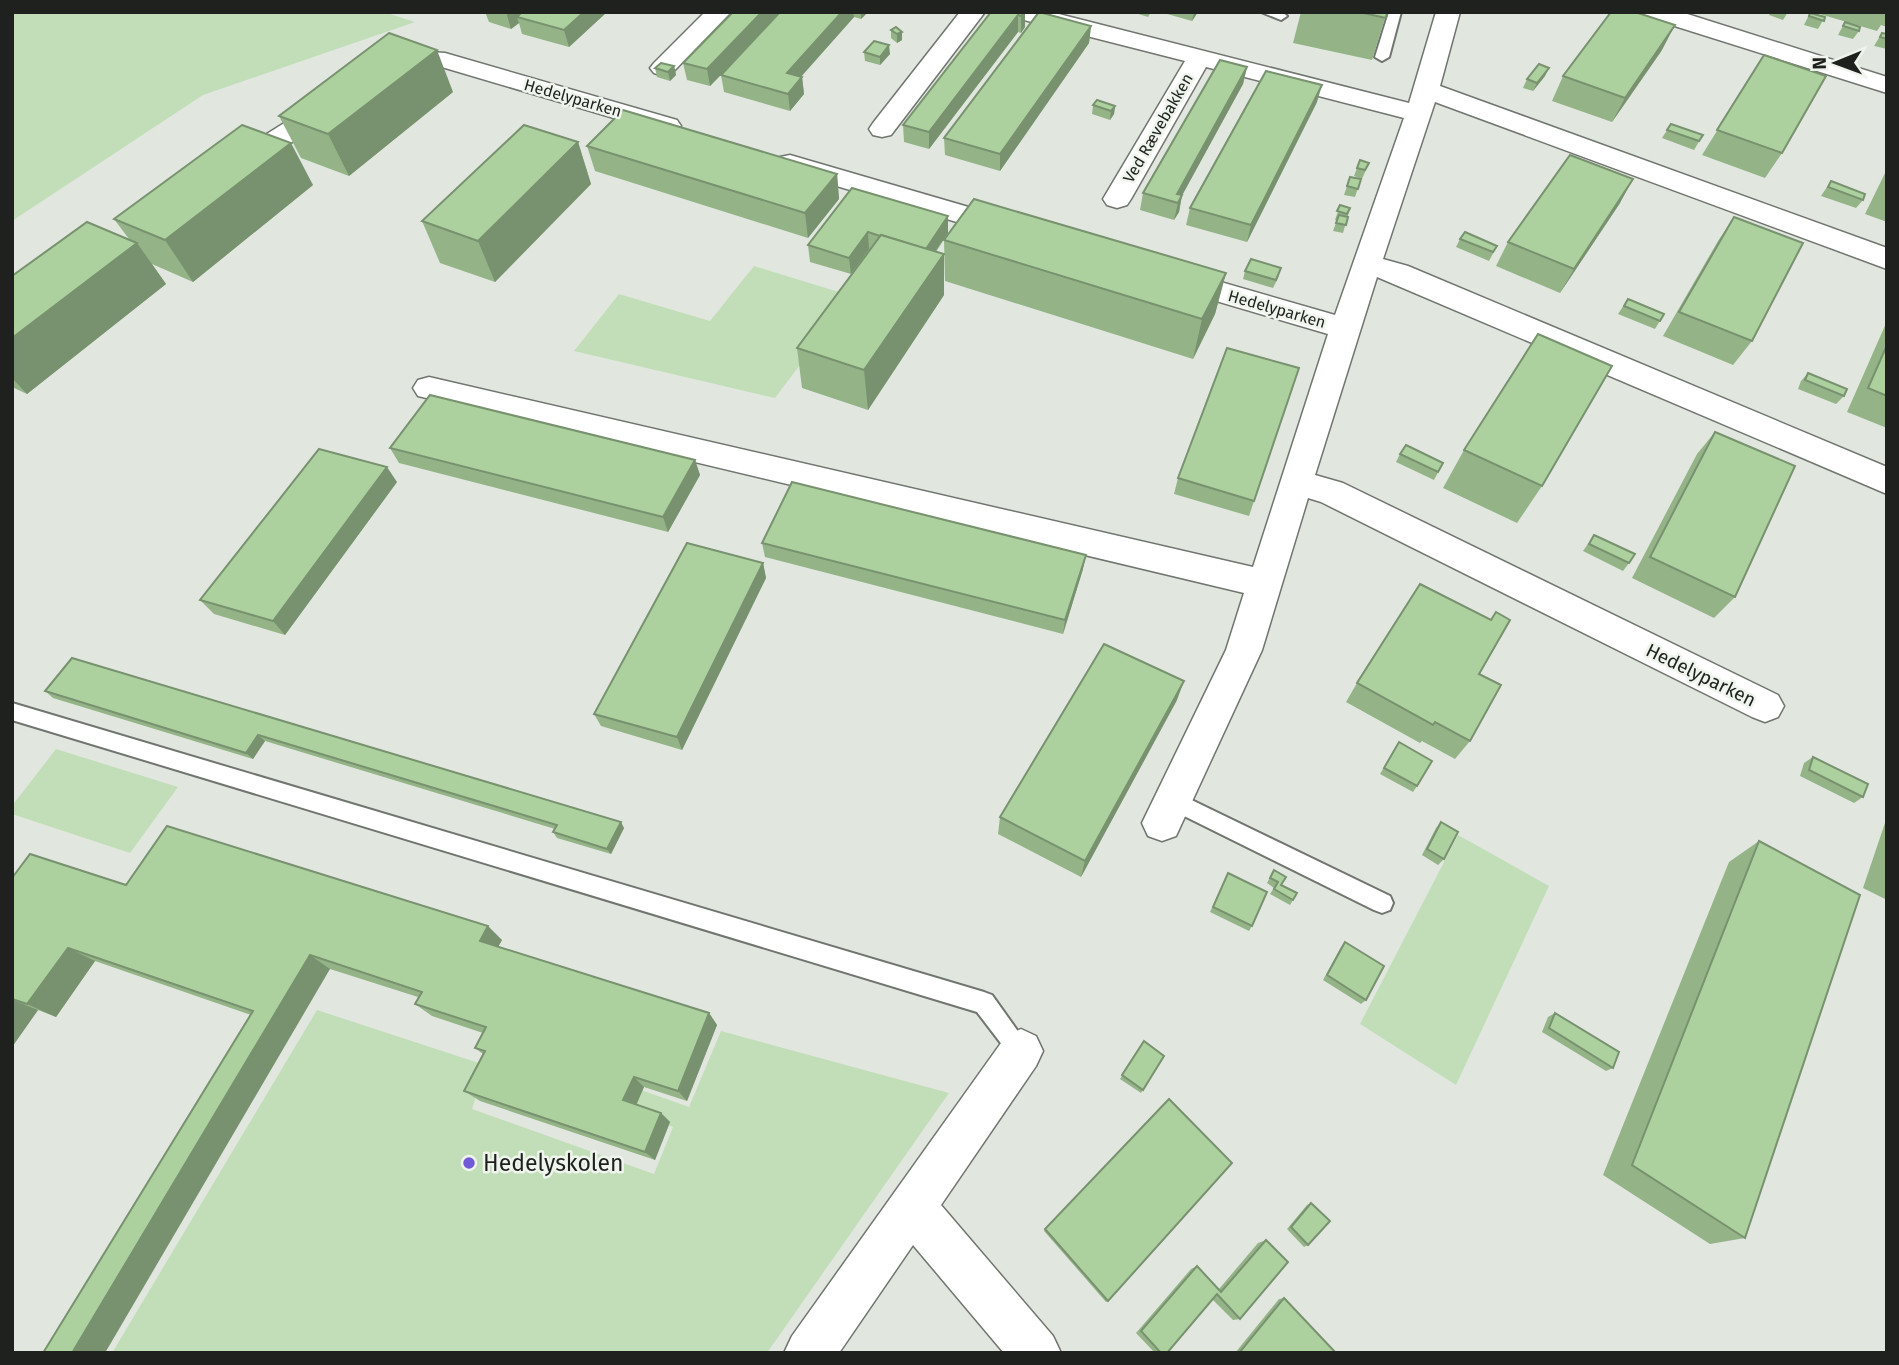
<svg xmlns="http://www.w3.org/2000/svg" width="1899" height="1365" font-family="'Fira Sans',sans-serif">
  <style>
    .green { fill: #c2deb8 }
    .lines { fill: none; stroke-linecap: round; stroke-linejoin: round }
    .lane-casing { stroke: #70766f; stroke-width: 4 }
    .street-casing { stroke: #70766f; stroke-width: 3 }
    .lane { fill: #fff; fill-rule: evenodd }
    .street { fill: #fff; fill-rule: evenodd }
    .wall { fill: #94b488 }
    .shaded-wall { fill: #78926f }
    .building { fill: #acd19e; stroke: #78926f; stroke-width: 2 }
    .poi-dot { fill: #715ad5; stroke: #eff5ed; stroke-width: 2.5 }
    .labels { text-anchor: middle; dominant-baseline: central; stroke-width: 5; stroke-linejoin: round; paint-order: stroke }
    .far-street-label { font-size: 16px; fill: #1e211e; stroke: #eff5ed }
    .street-label { font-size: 19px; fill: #1e211e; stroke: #eff5ed }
    .near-poi-label { font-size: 23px; fill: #1e211e; stroke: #eff5ed; text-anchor: start }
  </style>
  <rect width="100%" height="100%" fill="#e1e7df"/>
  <g class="green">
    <polygon points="12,12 384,12 415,22 203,95 12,221"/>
    <polygon points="754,266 852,296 775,398 574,351 619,294 710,321"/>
    <polygon points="56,749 178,787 130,853 12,814 12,806"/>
    <polygon points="1458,835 1549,886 1456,1085 1360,1024"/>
    <polygon points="317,1010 485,1065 472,1109 654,1174 673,1127 631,1112 641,1090 689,1107 721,1031 949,1093 767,1353 112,1353"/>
  </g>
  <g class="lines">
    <defs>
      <g id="lane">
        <polygon points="1261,12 1282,12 1287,16 1281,20"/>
        <polygon points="1389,12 1401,12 1389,57 1382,61 1375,57"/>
        <polygon points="12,703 984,992 992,995 1032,1051 1029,1059 1021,1062 1013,1059 977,1012 12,720"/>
        <polygon points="1173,791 1390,896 1393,903 1390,910 1382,913 1374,910 1166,807 1163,800 1166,793"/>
      </g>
      <g id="street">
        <polygon points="705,12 731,12 672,73 663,76 654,73 650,68 654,63"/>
        <polygon points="960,12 985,12 891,135 882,137 873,135 869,129 873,123"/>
        <polygon points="1009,12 1051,12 1409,103 1436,12 1460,12 1440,86 1887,248 1887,269 1435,102 1383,259 1408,266 1887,467 1887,494 1377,277 1315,475 1343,483 1778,695 1784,706 1778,717 1765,722 1752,717 1321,502 1308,498 1262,650 1176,836 1162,841 1148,836 1142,823 1226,650 1244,593 418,396 413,388 418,380 429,377 1253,567 1328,334 1162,285 1157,278 1162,271 1172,268 1335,315 1404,118 1206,67 1131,199 1127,205 1117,208 1107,205 1103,199 1185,61 1012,17"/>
        <polygon points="1643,12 1681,12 1887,77 1887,93 1646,17"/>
        <path d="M 416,51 L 445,53 L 677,120 L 681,126 L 677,132 L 668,134 L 435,65 C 418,65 401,74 385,70 L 381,65 L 385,60 Z"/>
        <polygon points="330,98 339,100 343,106 339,112 247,171 237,174 227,171 223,165 227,159 321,100"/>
        <polygon points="790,155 1020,222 1024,229 1020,236 1010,238 780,169 777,163 780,157"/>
        <polygon points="1021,1029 1036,1036 1043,1051 1036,1066 941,1205 1053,1336 1061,1353 1004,1353 913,1245 839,1353 784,1353 792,1336 1006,1036"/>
      </g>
    </defs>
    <use href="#lane" class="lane-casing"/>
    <use href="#street" class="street-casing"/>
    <use href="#lane" class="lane"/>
    <use href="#street" class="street"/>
  </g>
  <g class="wall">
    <polygon points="485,12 607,12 569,47 522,34 519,23 511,29 489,22"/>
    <polygon points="733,12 868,12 861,19 854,17 801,77 802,77 804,94 790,111 724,92 721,75 710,86 687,80 683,63"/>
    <polygon points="991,12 1025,12 1025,27 1021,33 1018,32 929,149 904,142 903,125"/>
    <polygon points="1132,12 1151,12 1148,17"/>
    <polygon points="1160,12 1198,12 1192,21"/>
    <polygon points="1301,12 1387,12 1372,60 1293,43"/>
    <polygon points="1770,12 1788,12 1783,20 1769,15"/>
    <polygon points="1813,12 1887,12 1887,27 1881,25 1877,31"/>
    <polygon points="1810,13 1825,17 1818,29 1804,25"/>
    <polygon points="1845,22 1859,31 1853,39 1838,35"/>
    <polygon points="1091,26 1089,43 1000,171 945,155 944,138"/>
    <polygon points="891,30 902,32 902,40 897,43 891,38"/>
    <polygon points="1882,33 1887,34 1887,49 1874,46"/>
    <polygon points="1662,50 1612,122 1552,101 1563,76"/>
    <polygon points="864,52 890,54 880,65 865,61"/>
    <polygon points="1764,55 1782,153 1765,178 1702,155"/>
    <polygon points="674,66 676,75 670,81 657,77 655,68"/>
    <polygon points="1247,67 1243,84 1182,195 1179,212 1174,220 1140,210 1143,193"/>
    <polygon points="1545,76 1533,91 1523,88 1527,79"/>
    <polygon points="453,92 349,176 301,158 279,116"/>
    <polygon points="1317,102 1247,242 1186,225 1190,208"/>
    <polygon points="1093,105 1115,106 1114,114 1110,120 1092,114"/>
    <polygon points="1671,124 1703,135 1694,150 1662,138"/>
    <polygon points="578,142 591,184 495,282 440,263 422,221"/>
    <polygon points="587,146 837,174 839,199 808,238 595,171"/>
    <polygon points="1369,163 1362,179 1354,176 1357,168"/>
    <polygon points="1887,169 1887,222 1865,214"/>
    <polygon points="1350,177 1361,179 1355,197 1344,195"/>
    <polygon points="1831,181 1863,200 1856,208 1821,196"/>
    <polygon points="313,185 193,282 152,264 166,284 27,394 12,387 12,276 129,239 114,219"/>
    <polygon points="852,188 948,233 936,252 944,254 944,295 868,410 802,388 797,348 870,249 851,274 810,262 808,245"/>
    <polygon points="1620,203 1560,293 1496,266 1508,242"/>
    <polygon points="1340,205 1350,208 1343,233 1333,231 1337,220 1335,220"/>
    <polygon points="1734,217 1752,341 1733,365 1663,336 1718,241"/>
    <polygon points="1460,239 1497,246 1489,261 1456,247"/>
    <polygon points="944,240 1226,273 1215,314 1193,359 945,281"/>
    <polygon points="1245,271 1279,276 1273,288 1243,279"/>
    <polygon points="1628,299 1664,314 1655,329 1618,314"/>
    <polygon points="1887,321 1887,428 1847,412"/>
    <polygon points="1299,368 1249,516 1174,494 1178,478"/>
    <polygon points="1808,373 1844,396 1836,404 1798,389 1801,381"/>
    <polygon points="1715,432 1735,597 1714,618 1632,578 1697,454"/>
    <polygon points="390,448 695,460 700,475 668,532 399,463"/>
    <polygon points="1464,450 1542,486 1517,523 1443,488"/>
    <polygon points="1400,454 1443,463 1434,480 1396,462"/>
    <polygon points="397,482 285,635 214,614 200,600"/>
    <polygon points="1594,535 1629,563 1623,571 1583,551"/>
    <polygon points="762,543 1083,569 1063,634 765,557"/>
    <polygon points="763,563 766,578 682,750 601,726 594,714"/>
    <polygon points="72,658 624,828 611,854 557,838 553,832 555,829 265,741 253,759 53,698 45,691"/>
    <polygon points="1479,674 1470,741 1455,759 1422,741 1420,743 1346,702 1357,683"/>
    <polygon points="1177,700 1081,877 998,834 1000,817"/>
    <polygon points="1399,742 1417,786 1413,792 1380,774"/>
    <polygon points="1813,757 1863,797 1854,803 1800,776 1804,763"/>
    <polygon points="1887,817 1887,900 1863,888"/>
    <polygon points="1441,822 1444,859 1438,865 1422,855 1436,828"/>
    <polygon points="1759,841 1745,1238 1710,1244 1603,1175 1729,862"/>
    <polygon points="1274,870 1281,885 1293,900 1290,905 1270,894 1274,888 1267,883"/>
    <polygon points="1228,873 1252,926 1249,931 1210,912"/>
    <polygon points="12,878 126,885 502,940 498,947 709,1013 717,1025 687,1101 644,1087 636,1105 661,1113 670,1122 655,1160 480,1101 464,1091 483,1054 475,1048 483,1033 432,1016 415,1004 418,997 330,969 251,1015 95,961 56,1017 38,1010 12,1047"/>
    <polygon points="1345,942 1366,1000 1361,1004 1323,980 1341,947"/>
    <polygon points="1555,1013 1613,1068 1606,1071 1542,1032 1548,1017"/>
    <polygon points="1144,1041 1164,1056 1141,1093 1120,1079"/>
    <polygon points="1311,1203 1308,1245 1304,1247 1287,1229 1307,1205"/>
    <polygon points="1045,1229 1108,1301 1106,1302 1044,1231"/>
    <polygon points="1266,1240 1240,1319 1233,1320 1212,1299 1167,1353 1155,1353 1136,1333 1191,1269 1197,1266 1219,1289 1258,1243"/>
    <polygon points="1284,1298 1336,1353 1235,1353 1279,1299"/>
  </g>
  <g class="shaded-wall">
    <polygon points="506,12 531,12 517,17 519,23 511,29"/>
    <polygon points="584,12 607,12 569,47 564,30"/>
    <polygon points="762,12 781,12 710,86 707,69"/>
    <polygon points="842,12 853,12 854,17 789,90 787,73"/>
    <polygon points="861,12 868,12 861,19"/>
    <polygon points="1024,12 1025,12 1025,27 1021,33 1021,16"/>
    <polygon points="1194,12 1198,12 1192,21"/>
    <polygon points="1018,15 1018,32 929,149 929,132"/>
    <polygon points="1675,25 1662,50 1612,122 1625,98"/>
    <polygon points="1091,26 1089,43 1000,171 1000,154"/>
    <polygon points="902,32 902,40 897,43 897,34"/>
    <polygon points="889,45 890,54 880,65 880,57"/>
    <polygon points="437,50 453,92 349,176 328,134"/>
    <polygon points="674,66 676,75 670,81 668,72"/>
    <polygon points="1247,67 1243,84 1178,203 1177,194"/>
    <polygon points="1549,68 1545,76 1533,91 1537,83"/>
    <polygon points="802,77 804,94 790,111 788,94"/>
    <polygon points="1322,85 1317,102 1247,242 1251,225"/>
    <polygon points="1115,106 1114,114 1110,120 1111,111"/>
    <polygon points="578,142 591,184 495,282 478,241"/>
    <polygon points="291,143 313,185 193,282 165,240"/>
    <polygon points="837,174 839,199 808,238 805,213"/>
    <polygon points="1633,179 1620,203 1560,293 1574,269"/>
    <polygon points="1182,195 1179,212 1174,220 1178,203"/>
    <polygon points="948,216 948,233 925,266 925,250"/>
    <polygon points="868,232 869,249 851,274 849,258"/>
    <polygon points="137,243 166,284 27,394 12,378 12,338"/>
    <polygon points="944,254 944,295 868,410 864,370"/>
    <polygon points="1226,273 1215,314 1193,359 1202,319"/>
    <polygon points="695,460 700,475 668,532 663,517"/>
    <polygon points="387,467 397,482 285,635 273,621"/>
    <polygon points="1086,555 1083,569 1063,634 1065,620"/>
    <polygon points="763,563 766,578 682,750 677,737"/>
    <polygon points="1184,681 1177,700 1081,877 1085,861"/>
    <polygon points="258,735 265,741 253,759 246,753"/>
    <polygon points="621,822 624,828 611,854 607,849"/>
    <polygon points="488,926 502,940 494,954 480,941"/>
    <polygon points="68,948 95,961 56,1017 27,1004"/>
    <polygon points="310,955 330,969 105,1353 72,1353"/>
    <polygon points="12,1000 38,1010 12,1047"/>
    <polygon points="709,1013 717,1025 687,1101 678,1091"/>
    <polygon points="634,1077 644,1087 634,1110 623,1100"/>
    <polygon points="661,1113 670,1122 655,1160 645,1152"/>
  </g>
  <g class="building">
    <polygon points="522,12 584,12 564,30 517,17"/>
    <polygon points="733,12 762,12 707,69 683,63"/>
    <polygon points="780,12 842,12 787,73 802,77 788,94 721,75"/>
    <polygon points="991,12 1024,12 1021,16 1018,15 929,132 903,125"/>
    <polygon points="1039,12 1091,26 1000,154 944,138"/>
    <polygon points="1359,12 1387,12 1386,18"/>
    <polygon points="1611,12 1635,12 1675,25 1625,98 1563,76"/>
    <polygon points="1810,13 1825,17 1824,21 1809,16"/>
    <polygon points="1845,22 1860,27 1859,31 1843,26"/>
    <polygon points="896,27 902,32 897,34 891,30"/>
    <polygon points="389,33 437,50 328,134 279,116"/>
    <polygon points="1882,33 1887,34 1887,39 1880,37"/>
    <polygon points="874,41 889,45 880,57 864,52"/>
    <polygon points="1764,55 1826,76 1782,153 1717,130"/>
    <polygon points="1220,60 1247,67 1177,194 1182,195 1178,203 1143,193"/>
    <polygon points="661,63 674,66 668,72 655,68"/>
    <polygon points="1539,64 1549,68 1537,83 1527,79"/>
    <polygon points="1266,71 1322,85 1251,225 1190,208"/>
    <polygon points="1097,100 1115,106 1111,111 1093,105"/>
    <polygon points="623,110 837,174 805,213 587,146"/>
    <polygon points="1671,124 1703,135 1699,141 1667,130"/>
    <polygon points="242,125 291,143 165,240 114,219"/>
    <polygon points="524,125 578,142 478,241 422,221"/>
    <polygon points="1570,155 1633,179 1574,269 1508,242"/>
    <polygon points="1360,160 1369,163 1365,170 1357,168"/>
    <polygon points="1350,177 1361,179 1358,189 1347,186"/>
    <polygon points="1831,181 1865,194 1863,200 1828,187"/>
    <polygon points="852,188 948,216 926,249 881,235 880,236 868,232 849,258 808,245"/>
    <polygon points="974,199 1226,273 1202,319 944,240"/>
    <polygon points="1340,205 1350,208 1347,214 1337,211"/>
    <polygon points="1339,215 1348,217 1346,225 1336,223"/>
    <polygon points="1734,217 1803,243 1752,341 1679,312"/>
    <polygon points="87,222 137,243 12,338 12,276"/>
    <polygon points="1465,232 1497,246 1493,252 1460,239"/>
    <polygon points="881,235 944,254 864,370 797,348"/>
    <polygon points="1251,259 1281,268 1276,280 1245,271"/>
    <polygon points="1628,299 1664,314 1660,321 1624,306"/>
    <polygon points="1538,334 1612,366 1542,486 1464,450"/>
    <polygon points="1887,345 1887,396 1868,388"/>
    <polygon points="1227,348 1299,368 1254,501 1178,478"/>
    <polygon points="1808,373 1847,389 1844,396 1805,380"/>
    <polygon points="430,395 695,460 663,517 390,448"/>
    <polygon points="1715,432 1795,466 1735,597 1650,557"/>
    <polygon points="1406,445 1443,463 1438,472 1400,454"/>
    <polygon points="319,449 387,467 273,621 200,600"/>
    <polygon points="792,482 1086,555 1065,620 762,543"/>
    <polygon points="1594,535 1635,554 1629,563 1589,544"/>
    <polygon points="687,543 763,563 677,737 594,714"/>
    <polygon points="1420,584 1491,620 1496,612 1510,620 1479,674 1501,685 1470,741 1435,722 1433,725 1357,683"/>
    <polygon points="1104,644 1184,681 1085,861 1000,817"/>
    <polygon points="72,658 621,822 607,849 553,832 557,825 258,735 246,753 45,691"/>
    <polygon points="1399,742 1432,761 1417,786 1384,768"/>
    <polygon points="1813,757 1868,784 1863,797 1809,770"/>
    <polygon points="1441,822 1458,832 1444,859 1427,849"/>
    <polygon points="167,826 488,926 480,941 709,1013 678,1091 634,1077 623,1100 661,1113 645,1152 464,1091 485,1051 475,1048 486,1027 415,1004 422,992 310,955 72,1353 43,1353 253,1011 68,948 27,1004 12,999 12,878 30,854 126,885"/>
    <polygon points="1759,841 1860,895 1745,1238 1632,1165"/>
    <polygon points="1274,870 1286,877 1281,885 1297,893 1293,900 1274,889 1278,882 1270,878"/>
    <polygon points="1228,873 1267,892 1252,926 1213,907"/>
    <polygon points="1345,942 1384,966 1366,1000 1327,975"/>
    <polygon points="1555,1013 1619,1052 1613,1068 1549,1028"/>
    <polygon points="1144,1041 1164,1056 1143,1090 1122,1075"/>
    <polygon points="1169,1099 1232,1163 1108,1301 1045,1229"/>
    <polygon points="1311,1203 1330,1221 1308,1245 1291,1227"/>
    <polygon points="1266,1240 1288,1262 1240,1319 1217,1294 1167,1353 1161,1353 1141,1331 1197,1266 1221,1292"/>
    <polygon points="1284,1298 1336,1353 1239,1353"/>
  </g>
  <circle class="poi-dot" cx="469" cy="1163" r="7"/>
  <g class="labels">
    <g class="far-street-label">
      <text transform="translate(573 98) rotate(16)">Hedelyparken</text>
      <text transform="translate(1158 128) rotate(-60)">Ved Rævebakken</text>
      <text transform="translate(1277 309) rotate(16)">Hedelyparken</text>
    </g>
    <g class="street-label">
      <text transform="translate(1701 675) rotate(26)">Hedelyparken</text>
    </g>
    <g class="near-poi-label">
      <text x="483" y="1163">Hedelyskolen</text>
    </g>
  </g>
  <rect width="1899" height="1365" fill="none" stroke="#1e211e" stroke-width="28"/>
  <g transform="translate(1836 63) rotate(269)" stroke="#eff5ed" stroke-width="5" paint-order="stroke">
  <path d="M0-5L12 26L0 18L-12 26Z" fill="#1e211e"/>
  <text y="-10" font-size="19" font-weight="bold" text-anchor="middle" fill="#1e211e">N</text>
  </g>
</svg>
